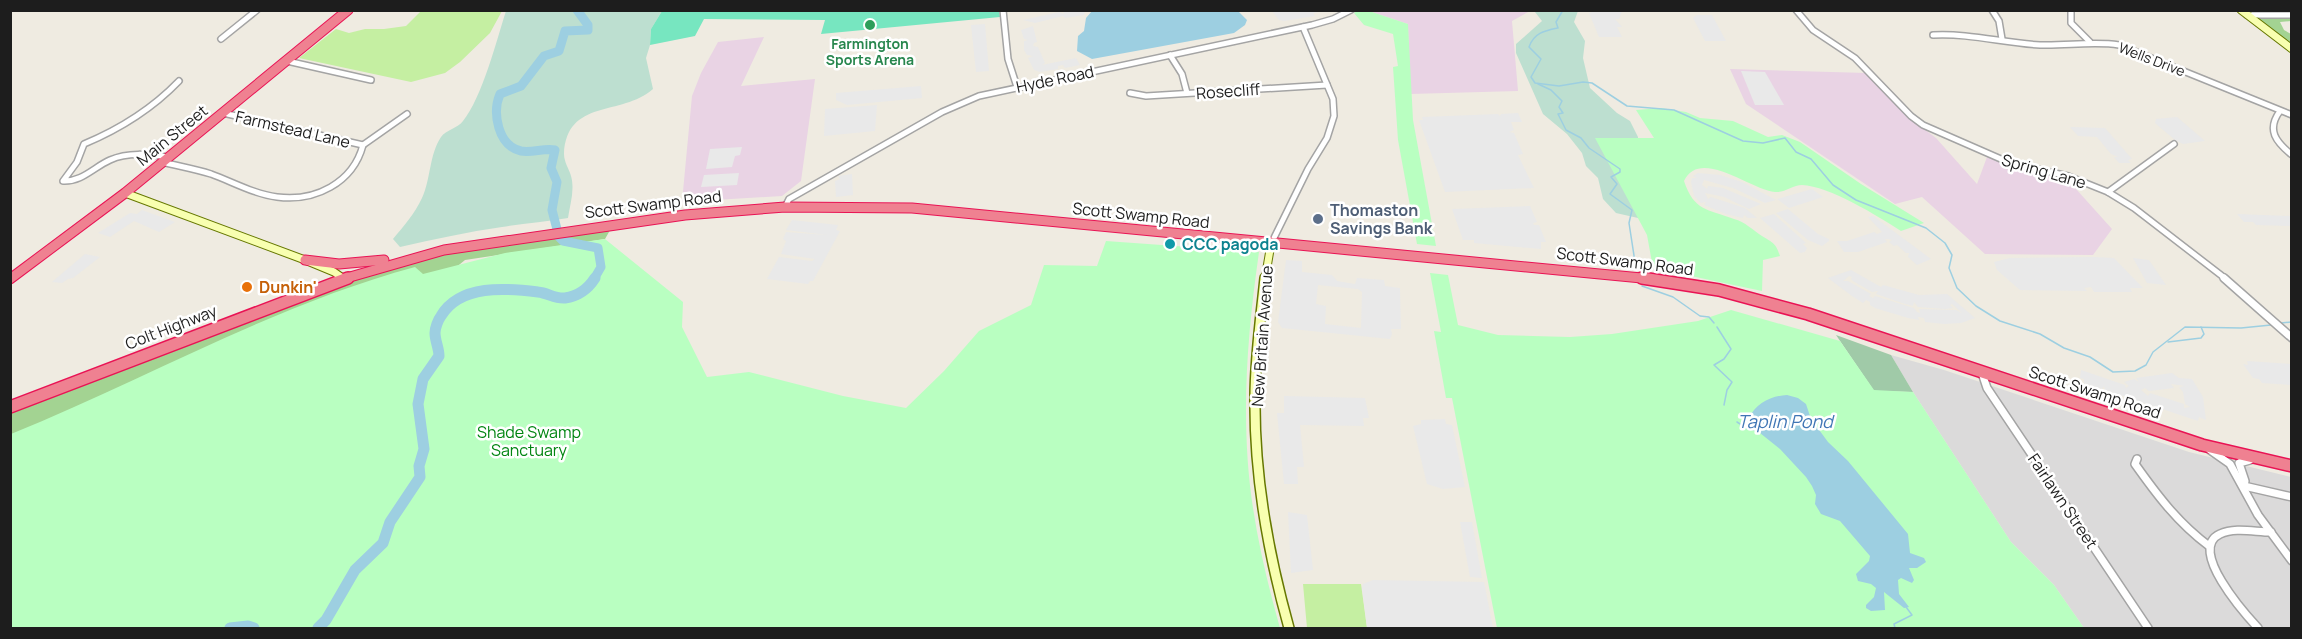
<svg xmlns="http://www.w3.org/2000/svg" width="2302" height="639" font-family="Manrope,sans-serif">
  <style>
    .residential { fill: #dbdada }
    .industrial { fill: #e9d3e4 }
    .grass { fill: #c5efa2 }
    .forest { fill: #a3d392 }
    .wetland { fill: #bddfd0 }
    .cemetery { fill: #a0caa8 }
    .park { fill: #b9ffc1 }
    .pitch { fill: #77e6c0 }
    .parking { fill: #e9e9e9; fill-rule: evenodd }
    .water { fill: #9dcfe1 }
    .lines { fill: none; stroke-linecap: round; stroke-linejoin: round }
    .stream { stroke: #9dcfe1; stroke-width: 1.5 }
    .river-far1 { stroke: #9dcfe1; stroke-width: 9 }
    .river { stroke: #9dcfe1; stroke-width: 11 }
    .street-far1-casing { stroke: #a4a4a4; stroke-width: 8 }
    .street-casing { stroke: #a4a4a4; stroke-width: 10 }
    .secondary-far1-casing { stroke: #667800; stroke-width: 9 }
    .secondary-casing { stroke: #667800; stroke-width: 12 }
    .highway-far1-casing { stroke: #e91354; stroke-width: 11 }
    .highway-casing { stroke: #e91354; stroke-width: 14 }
    .street-far1 { stroke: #fff; stroke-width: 5 }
    .street { stroke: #fff; stroke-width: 7 }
    .secondary-far1 { stroke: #f8ffb0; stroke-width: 7 }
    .secondary { stroke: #f8ffb0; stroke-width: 9 }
    .highway-far1 { stroke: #ef8191; stroke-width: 9 }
    .highway { stroke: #ef8191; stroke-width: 11 }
    .leisure-dot { fill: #2e9e5b; stroke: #fff; stroke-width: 2 }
    .service-dot { fill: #5c6f8a; stroke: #fff; stroke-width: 2 }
    .culture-dot { fill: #0f9aa8; stroke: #fff; stroke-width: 2 }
    .food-dot { fill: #e8710a; stroke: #fff; stroke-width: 2 }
    .labels { text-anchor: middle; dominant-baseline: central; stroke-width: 5; stroke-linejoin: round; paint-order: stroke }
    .far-leisure-label { font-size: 14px; font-weight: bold; fill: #27864d; stroke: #fff }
    .far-street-label { font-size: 14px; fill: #1d1d1d; stroke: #fff }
    .street-label { font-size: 16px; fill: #1d1d1d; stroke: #fff }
    .service-label { font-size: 16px; font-weight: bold; fill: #4e5e75; stroke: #fff; text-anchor: start }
    .culture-label { font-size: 16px; font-weight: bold; fill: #0d838f; stroke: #fff; text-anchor: start }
    .food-label { font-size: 16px; font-weight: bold; fill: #c56008; stroke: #fff; text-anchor: start }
    .park-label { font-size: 16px; fill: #018511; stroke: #fff }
    .water-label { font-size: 18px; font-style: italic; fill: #4076b5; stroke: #fff }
  </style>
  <rect width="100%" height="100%" fill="#efebe1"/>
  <polygon class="residential" points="1891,355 1944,370 2189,452 2291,477 2291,628 2084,628 2054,585 2011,542 1913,392"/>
  <g class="industrial">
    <polygon points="1369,11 1530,11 1512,21 1518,91 1410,94 1408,24"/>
    <polygon points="764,37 741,86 815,79 801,181 782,196 682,202 692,96 701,73 718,42"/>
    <polygon points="1730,69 1867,73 1907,116 1936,138 1977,184 1987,157 2016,169 2068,180 2112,229 2093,255 1985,254 1922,197 1895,204 1746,104"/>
  </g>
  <g class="grass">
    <polygon points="421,11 502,11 490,33 460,62 445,73 411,82 299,58 336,29 349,33 365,29 384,29 406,26"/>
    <polygon points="1303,584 1361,584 1367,628 1307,628"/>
  </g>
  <g class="forest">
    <polygon points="2261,18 2291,19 2291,21 2280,22 2284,30 2291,34 2291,47 2258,20"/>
    <polygon points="613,225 605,239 465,260 18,628 11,628 11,407 344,279 422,255"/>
  </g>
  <g class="wetland">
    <polygon points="1538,10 1578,11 1574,22 1585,41 1583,58 1590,88 1617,113 1630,121 1638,137 1638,218 1616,213 1603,199 1598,178 1586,166 1582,153 1567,134 1543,114 1516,53 1516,44 1542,21 1535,12"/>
    <path d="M 506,11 L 662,11 L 651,29 L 650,45 L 646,58 L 653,89 C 621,117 567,98 564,154 C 564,162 569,169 571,176 C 575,190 570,204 568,218 C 546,222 524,223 502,227 C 468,232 434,239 400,247 L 393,239 C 404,226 415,213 422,198 C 431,179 429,155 441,137 C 446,130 458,128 463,121 C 482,98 497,39 506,11 Z"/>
  </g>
  <polygon class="cemetery" points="1836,335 1891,355 1913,392 1874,391"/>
  <g class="park">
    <polygon points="1357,11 1369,11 1408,24 1413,120 1436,246 1417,244 1398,140 1393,67 1398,66 1393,34 1364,25 1354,13"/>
    <path d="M 1661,108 L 1686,112 L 1700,118 L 1733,121 L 1768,137 L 1782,135 L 1800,142 L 1861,184 L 1924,223 L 1901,231 C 1878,216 1829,186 1802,185 C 1793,185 1784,193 1775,192 C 1751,190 1700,147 1684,181 C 1694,211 1707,209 1734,219 C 1745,222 1753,230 1762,236 C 1773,243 1776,243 1780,256 L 1763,260 L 1762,291 L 1653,268 L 1647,235 L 1595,138 L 1654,138 L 1636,110 Z"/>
    <path d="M 605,239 L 683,302 L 682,327 L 707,377 L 749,372 L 843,396 L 906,408 L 944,371 L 979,331 L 1031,305 L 1044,265 L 1097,266 L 1106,241 L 1259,252 C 1247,336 1240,423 1253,508 C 1259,548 1269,589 1280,628 L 11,628 L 11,434 C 145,380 274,305 415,267 L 423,274 L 505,253 Z"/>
    <polygon points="1430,273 1448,275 1458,325 1498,335 1570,337 1612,334 1698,321 1731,310 1840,341 1874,390 1913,392 2011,542 2054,585 2084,628 1497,628 1452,398 1446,398 1434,331 1441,332"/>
  </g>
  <polygon class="pitch" points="999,10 1000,17 821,34 825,20 704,19 695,36 650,45 651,29 662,11"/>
  <g class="parking">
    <polygon points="1598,10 1622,11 1619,19 1615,19 1622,27 1617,27 1622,37 1599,37 1589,13"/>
    <polygon points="1063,11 1085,12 1084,15 1065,18 1063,16 1035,23 1023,20 1059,12 1064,14"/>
    <polygon points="1318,11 1319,12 1313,13 1315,16 1284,21 1279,20 1272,11"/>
    <polygon points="1697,15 1712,15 1726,41 1705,41 1693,18"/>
    <polygon points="985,24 989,71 976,72 971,25"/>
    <polygon points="1033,26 1037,42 1034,43 1033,46 1038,47 1045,63 1042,65 1076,58 1080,65 1065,68 1063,65 1058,66 1058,69 1040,72 1034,70 1028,58 1033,56 1027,55 1024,50 1024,41 1028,40 1024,39 1021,30"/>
    <polygon points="1741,71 1765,72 1784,105 1755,105"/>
    <polygon points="921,86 922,98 847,105 836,100 836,93"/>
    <polygon points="877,105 875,131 824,136 825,109"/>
    <polygon points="1518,113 1522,122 1511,122 1514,130 1509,132 1514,133 1523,154 1518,155 1534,188 1445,192 1419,120 1423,120 1422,117 1498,114 1500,116 1501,114"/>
    <polygon points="2177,117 2205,141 2183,144 2175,140 2155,123 2156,119"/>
    <polygon points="2070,127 2105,128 2132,159 2128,160 2131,163 2119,163 2114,157 2118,157 2111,154 2097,137 2078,136"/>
    <polygon points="742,147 740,155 735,156 732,167 706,169 710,149"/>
    <polygon points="739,173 737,185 701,187 704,175"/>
    <polygon points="1698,173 1720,175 1742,182 1776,200 1765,203 1733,188 1704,180 1702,185 1707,189 1708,186 1723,188 1761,204 1749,209 1724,197 1705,193 1708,199 1711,197 1745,208 1757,218 1748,218 1744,215 1743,218 1726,214 1704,205 1706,202 1701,203 1694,196 1691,182 1692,178 1697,178 1693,176"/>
    <polygon points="852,174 853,195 836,197 835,181 840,179 838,176"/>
    <polygon points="1812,189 1823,197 1789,208 1777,199"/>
    <polygon points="1530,206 1537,222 1533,223 1534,225 1539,225 1546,242 1541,242 1541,249 1474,243 1474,240 1463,240 1452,209"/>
    <polygon points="1788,209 1818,234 1829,239 1829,241 1822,246 1808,240 1776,213"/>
    <polygon points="142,210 175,222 159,232 134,221 110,237 98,233 130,213 137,214"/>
    <polygon points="1774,214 1806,243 1803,244 1807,248 1805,252 1800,253 1760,218"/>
    <polygon points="2237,214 2291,216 2291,226 2256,225 2253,222 2244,222"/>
    <polygon points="1873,216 1931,259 1917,265 1908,257 1909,253 1906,253 1897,245 1894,246 1889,242 1892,240 1888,239 1885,239 1887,242 1858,252 1844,252 1837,241 1847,241 1874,232 1877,234 1882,232 1868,217"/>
    <polygon points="792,220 838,225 836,230 840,231 813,281 810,281 808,284 767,279 779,257 812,261 815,259 781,254 786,241 783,239 786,232 827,235 786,230"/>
    <polygon points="85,254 100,257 73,278 68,279 62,283 52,282"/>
    <polygon points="2094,257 2114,258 2143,288 2130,288 2132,292 2094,292 2091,287 2084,288 2087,291 2020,290 1997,270 1994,262 2010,258"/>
    <polygon points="2133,258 2149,260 2166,285 2147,283"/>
    <path d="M 1286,260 L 1302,261 L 1302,272 L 1332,275 L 1337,281 L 1355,284 L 1357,278 L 1384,280 L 1385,286 L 1400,288 L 1401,329 L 1391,329 L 1392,334 L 1390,339 L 1282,328 L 1278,322 ZM 1318,285 L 1358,289 L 1362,292 L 1361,328 L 1325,324 L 1326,306 L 1316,304 Z"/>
    <path d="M 1851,270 L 1881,287 L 1883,285 L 1919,295 L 1947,294 L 1975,318 L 1961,323 L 1944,324 L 1925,322 L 1924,318 L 1918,317 L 1919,320 L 1908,318 L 1875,308 L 1870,305 L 1870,302 L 1866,300 L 1863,303 L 1852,296 L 1828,278 ZM 1849,276 L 1852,277 L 1851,279 L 1853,281 L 1872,292 L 1878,291 L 1876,294 L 1902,303 L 1913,306 L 1914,302 L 1918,307 L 1945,309 L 1953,308 L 1950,305 L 1952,304 L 1962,313 L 1956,310 L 1919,309 L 1920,313 L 1917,312 L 1914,308 L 1875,296 L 1873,298 L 1869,296 L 1871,294 L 1848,281 L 1843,281 Z"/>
    <polygon points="2247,361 2291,364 2291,385 2262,383 2259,379 2253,378 2243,364 2248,365"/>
    <path d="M 2081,370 L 2125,385 L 2126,388 L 2129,386 L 2124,382 L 2134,379 L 2139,382 L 2136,378 L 2172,373 L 2179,378 L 2192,379 L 2203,397 L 2206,420 L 2199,417 L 2198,421 L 2105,390 L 2104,386 L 2102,389 L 2084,383 L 2084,379 L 2080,378 ZM 2171,384 L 2185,386 L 2179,387 L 2183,392 L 2185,404 L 2190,407 L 2184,408 L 2184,404 L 2150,393 L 2148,396 L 2141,390 L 2145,388 L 2149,391 L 2174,388 Z"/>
    <polygon points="1284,396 1365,398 1369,418 1363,418 1364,426 1300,425 1304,467 1297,467 1298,484 1284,484 1277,413 1284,413"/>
    <polygon points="1445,419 1446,424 1452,425 1465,487 1443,489 1427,484 1413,426 1421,424 1421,420"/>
    <polygon points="1288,512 1307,515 1313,570 1291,573"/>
    <polygon points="1460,522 1472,522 1482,578 1470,577"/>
    <polygon points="1373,580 1484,582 1493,628 1367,628 1362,588 1363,584"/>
  </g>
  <g class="water">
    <polygon points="1092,11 1238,11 1247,20 1245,25 1234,33 1092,59 1077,51 1078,36 1084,31 1086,18"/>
    <path d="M 1787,395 L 1798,398 L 1806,404 L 1811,419 L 1828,442 L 1848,461 L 1908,534 L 1910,553 L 1924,558 L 1926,562 L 1917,568 L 1909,568 L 1914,580 L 1912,583 L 1901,578 L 1898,580 L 1899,594 L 1909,607 L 1904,608 L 1884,592 L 1885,610 L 1871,611 L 1866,608 L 1866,605 L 1874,597 L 1876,588 L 1871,584 L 1858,581 L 1856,574 L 1869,561 L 1870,556 L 1840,521 L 1821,514 L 1815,504 L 1816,495 L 1812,486 L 1806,477 L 1780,449 L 1760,433 L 1749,418 C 1756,403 1771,396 1787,395 Z"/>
  </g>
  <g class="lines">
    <g class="stream">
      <path d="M 1563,10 L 1556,22 L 1558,28 C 1544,31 1534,33 1529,47 L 1541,59 L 1531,77 L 1535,83 L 1559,86 L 1583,82 L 1592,83 L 1627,106 L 1674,110 L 1743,141 L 1763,143 L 1785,138 L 1796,152 L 1811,159 L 1833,185 L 1856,200 L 1926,228 L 1945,243 L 1952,255 L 1949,268 L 1957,288 L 1976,306 L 2000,321 L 2040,334 L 2064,348 L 2090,357 L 2113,372 L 2135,371 L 2146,365 L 2153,352 L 2185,327 L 2241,328 L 2271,325"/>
      <polyline points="1538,84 1551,90 1562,101 1559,107 1563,113 1558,114 1566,130 1581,138 1589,148 1620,169 1620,172 1611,177 1617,184 1610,194 1632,210 1629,223 1635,262"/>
      <polyline points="1642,286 1673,297 1700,316 1709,317 1714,323"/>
      <polyline points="2281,323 2292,322"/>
      <polyline points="1717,327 1731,349 1724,359 1714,365 1732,382 1727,390 1724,405"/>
      <polyline points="2168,342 2201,338 2204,334 2201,327"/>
      <polyline points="1737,422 1748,429 1757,430"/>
      <polyline points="1895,628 1894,624 1912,615 1906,607"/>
    </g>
    <path class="river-far1" d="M 577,10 L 588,25 L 588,30 L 565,31 L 559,51 L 544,56 L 521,86 L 500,94 C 492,113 498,146 521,151 C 532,153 544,148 555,150 L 551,168 L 557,182 L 552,210 L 559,237 L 563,241 L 598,248 L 601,267 L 594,279"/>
    <g class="river">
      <polyline points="230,628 248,626 254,628"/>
      <path d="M 318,628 L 326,620 L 355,570 L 383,543 L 390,522 L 420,477 L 419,466 L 424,449 L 418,404 L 423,379 L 439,356 C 439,348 435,341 435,333 C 435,328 438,320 441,316 C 460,284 506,288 538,292 C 548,293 555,299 565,298 C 579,296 588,289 595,278"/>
    </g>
    <defs>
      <g id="street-far1">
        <polyline points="1003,10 1008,59 1017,87"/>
        <polyline points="1796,10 1813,30 1855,58 1911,116 1923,125 2010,163 2068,176 2108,192 2134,208 2226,279"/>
        <polyline points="1992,10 1999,21 2002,39"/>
        <polyline points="2071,10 2071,23 2090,42"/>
        <polyline points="2247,15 2292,15"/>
        <path d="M 1933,35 C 1969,33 2004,43 2040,45 C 2066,46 2093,41 2119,45 L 2292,115"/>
        <polyline points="221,39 257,10"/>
        <polyline points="1170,55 1182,74 1187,93"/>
        <polyline points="287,61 371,80"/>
        <polyline points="1130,93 1146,96 1327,85"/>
        <path d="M 2280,111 C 2266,130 2276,142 2292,155"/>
        <polyline points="223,113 363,145"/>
        <path d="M 167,157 C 148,154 128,152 110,160 C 94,167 82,182 63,181 L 77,162 L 84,144 C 120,129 152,109 179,81"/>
        <path d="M 162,162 C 178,166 195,169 211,174 C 233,182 254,194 277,197 C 315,202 353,183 363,145 L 407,114"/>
        <polyline points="2108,192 2174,144"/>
        <polyline points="785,207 789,199 942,112 979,96 1312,25 1333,19 1351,10"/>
        <polyline points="1271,244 1308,169 1327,138 1334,116 1333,99 1303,27"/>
      </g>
      <g id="street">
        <polyline points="2224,278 2292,338"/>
        <polyline points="1982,373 1987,388 2148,628"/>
        <polyline points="2210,450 2230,464 2258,515 2292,561"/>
        <path d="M 2137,459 L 2135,464 C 2157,495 2178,523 2209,546"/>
        <polyline points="2244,486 2292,497"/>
        <polyline points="2244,486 2245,481 2239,463 2250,460"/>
        <path d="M 2258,628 C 2245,614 2187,549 2220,534 C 2235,527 2255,532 2271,532"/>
      </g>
      <g id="secondary-far1">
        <polyline points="2241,10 2292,49"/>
        <polyline points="125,193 305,260 334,272 344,279"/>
        <polyline points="1265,279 1271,244"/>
      </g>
      <path id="secondary" d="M 1265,278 C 1261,317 1255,357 1255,397 C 1254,475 1268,553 1289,628"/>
      <g id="highway-far1">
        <polyline points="305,260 339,264 384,260"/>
        <polyline points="10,279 125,193 348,10"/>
        <polyline points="343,279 444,250 685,215 785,207 912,208 1652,279"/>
      </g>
      <g id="highway">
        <polyline points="1642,278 1719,290 1808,314 2202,445 2292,466"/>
        <polyline points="10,407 348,278"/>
      </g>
    </defs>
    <use href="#street-far1" class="street-far1-casing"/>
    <use href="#street" class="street-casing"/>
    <use href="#secondary-far1" class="secondary-far1-casing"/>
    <use href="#secondary" class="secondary-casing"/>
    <use href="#highway-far1" class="highway-far1-casing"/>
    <use href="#highway" class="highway-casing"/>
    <use href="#street-far1" class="street-far1"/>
    <use href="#street" class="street"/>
    <use href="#secondary-far1" class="secondary-far1"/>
    <use href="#secondary" class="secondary"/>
    <use href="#highway-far1" class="highway-far1"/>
    <use href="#highway" class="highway"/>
  </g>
  <circle class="leisure-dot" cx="870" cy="25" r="6"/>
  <circle class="service-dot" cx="1318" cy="219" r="6"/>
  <circle class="culture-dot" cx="1170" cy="244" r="6"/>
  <circle class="food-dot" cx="247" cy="287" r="6"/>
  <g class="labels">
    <g class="far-leisure-label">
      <text x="870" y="43">Farmington<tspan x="870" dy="16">Sports Arena</tspan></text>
    </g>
    <g class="far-street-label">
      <text transform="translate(2152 59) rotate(21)">Wells Drive</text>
    </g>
    <g class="street-label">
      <text transform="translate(1055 79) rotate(-12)">Hyde Road</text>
      <text transform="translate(1228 91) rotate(-4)">Rosecliff</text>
      <text transform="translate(293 129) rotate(13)">Farmstead Lane</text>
      <text transform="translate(172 135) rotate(-39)">Main Street</text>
      <text transform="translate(2044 171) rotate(16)">Spring Lane</text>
      <text transform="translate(653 204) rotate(-7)">Scott Swamp Road</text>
      <text transform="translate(1141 215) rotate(6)">Scott Swamp Road</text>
      <text transform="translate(1625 261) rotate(7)">Scott Swamp Road</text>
      <text transform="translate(171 327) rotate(-21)">Colt Highway</text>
      <text transform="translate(1262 336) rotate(-86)">New Britain Avenue</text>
      <text transform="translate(2095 392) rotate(18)">Scott Swamp Road</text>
      <text transform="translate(2063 501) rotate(56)">Fairlawn Street</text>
    </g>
    <g class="service-label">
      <text x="1330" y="210">Thomaston<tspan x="1330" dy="18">Savings Bank</tspan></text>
    </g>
    <g class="culture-label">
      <text x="1182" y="244">CCC pagoda</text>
    </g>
    <g class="food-label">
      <text x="259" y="287">Dunkin'</text>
    </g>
    <g class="park-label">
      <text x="529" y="432">Shade Swamp<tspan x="529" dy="18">Sanctuary</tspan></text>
    </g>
    <g class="water-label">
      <text x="1785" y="421">Taplin Pond</text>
    </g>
  </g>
  <rect width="2302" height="639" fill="none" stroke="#1d1d1d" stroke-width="24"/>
</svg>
